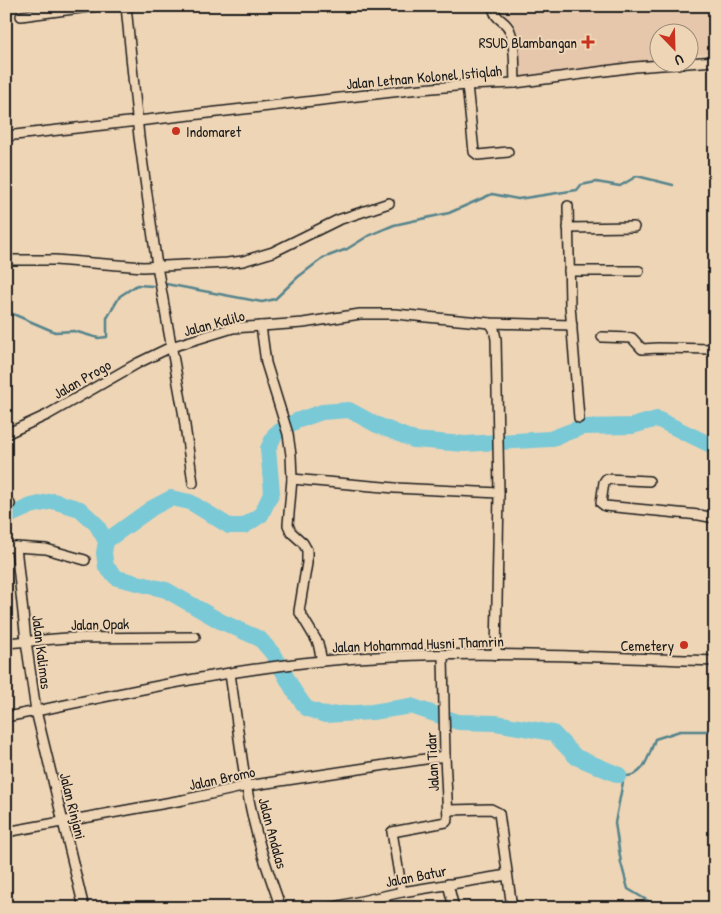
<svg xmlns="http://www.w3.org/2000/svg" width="721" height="914" font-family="'Patrick Hand',sans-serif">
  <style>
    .built { fill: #e6c7ab }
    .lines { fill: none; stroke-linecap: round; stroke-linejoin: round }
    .stream { stroke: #54848c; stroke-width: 2.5 }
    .river { stroke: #7ac9d7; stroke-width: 16 }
    .minor-casing { stroke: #1c1c1c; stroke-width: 12 }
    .minor { stroke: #eed5b6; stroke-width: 9 }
    .poi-dot { fill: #c8321e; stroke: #eed5b6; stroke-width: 2 }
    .labels { text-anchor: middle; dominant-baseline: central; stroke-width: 4; stroke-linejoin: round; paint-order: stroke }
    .poi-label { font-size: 15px; fill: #1c1c1c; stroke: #eed5b6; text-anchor: end }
    .street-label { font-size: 15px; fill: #1c1c1c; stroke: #eed5b6 }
  </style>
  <rect width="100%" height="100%" fill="#eed5b6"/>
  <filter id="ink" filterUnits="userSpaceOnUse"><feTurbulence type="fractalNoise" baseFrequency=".02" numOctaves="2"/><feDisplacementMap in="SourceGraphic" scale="10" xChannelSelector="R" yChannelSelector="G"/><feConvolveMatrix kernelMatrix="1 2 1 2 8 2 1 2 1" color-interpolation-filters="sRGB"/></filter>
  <g filter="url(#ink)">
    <polygon class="built" points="499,6 715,6 715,52 689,56 688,32 658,32 658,60 520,81 516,26 512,21 502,17"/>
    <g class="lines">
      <g class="stream">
        <polyline points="166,284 262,302 275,299 298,277 323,258 347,249 368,236 394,225 449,213 492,194 518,199 577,190 581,185 596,182 620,186 637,176 673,185"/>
        <polyline points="6,311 55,332 74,331 98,338 107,337 107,318 120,296 137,285 153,286"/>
        <polyline points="619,775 623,782 615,823 621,863 628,889 660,908"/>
        <path d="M 619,775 C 643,781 648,758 655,739 L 680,731 L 715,731"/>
      </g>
      <g class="river">
        <polyline points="6,517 31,506 53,501 80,509 96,524 106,541 104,553 106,567 117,578 166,590 220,621 260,639 274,655 294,691 306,708 325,715 372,712 411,706 458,722 496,723 553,733 576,757 619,775"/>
        <polyline points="106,541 152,508 171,498 190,502 229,526 244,526 261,515 272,492 268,449 275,434 296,421 322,412 349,410 375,424 414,440 465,444 550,439 582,427 632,426 657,419 715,447"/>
      </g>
      <defs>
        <g id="minor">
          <polyline points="126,6 139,137 157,266 183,411 193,483"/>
          <path d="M 493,6 C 495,22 506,19 510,31 C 516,47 514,67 515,83"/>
          <polyline points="21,16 96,6"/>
          <polyline points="467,85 474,152 478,155 508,152"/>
          <polyline points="6,136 410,90 467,85 515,83 635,67 715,61"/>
          <polyline points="568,206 570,305 579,418"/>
          <polyline points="568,228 634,227"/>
          <polyline points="6,260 55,260 143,267 227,263 243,261 273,252 338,220 389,203"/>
          <polyline points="569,271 639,271"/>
          <polyline points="490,323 494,329 496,339 499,493 496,655"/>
          <polyline points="261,326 266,363 288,434 291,455 292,479 288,525 291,532 303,543 307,550 307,563 299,611 318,643 322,661"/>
          <polyline points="602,337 632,338 642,349 658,348 715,349"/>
          <polyline points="6,434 47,415 138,363 171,347 233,328 303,323 360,314 395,314 490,323 572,325"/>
          <polyline points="292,479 395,488 499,493"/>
          <polyline points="649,481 606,479 604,482 601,503 605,506 699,515 715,518"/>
          <polyline points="6,506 10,504"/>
          <polyline points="6,547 16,547 26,641 36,711 84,908"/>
          <polyline points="16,547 46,549 85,560"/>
          <polyline points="6,643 67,638 195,637"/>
          <path d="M 230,674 C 239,732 244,793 261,849 C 267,869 274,888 281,908"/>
          <path d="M 6,717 C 111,696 216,671 322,661 C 452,648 585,657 715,661"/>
          <polyline points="448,810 491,809 499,813 512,908"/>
          <polyline points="6,832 183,800 247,786 445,756"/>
          <polyline points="448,884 454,908"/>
          <polyline points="402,892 392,832 446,822 448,819 445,756 443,656"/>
          <polyline points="330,908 402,892 507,875"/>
        </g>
      </defs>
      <use href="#minor" class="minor-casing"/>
      <use href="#minor" class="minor"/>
    </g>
  </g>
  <g class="poi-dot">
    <path d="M585.5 34.5h5v5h5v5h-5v5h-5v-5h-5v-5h5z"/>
    <circle cx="176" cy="131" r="5"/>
    <circle cx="684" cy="645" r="5"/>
  </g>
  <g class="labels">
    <g class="poi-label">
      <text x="577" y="42">RSUD Blambangan</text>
      <text x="186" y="131" text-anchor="start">Indomaret</text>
      <text x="674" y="645">Cemetery</text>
    </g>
    <g class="street-label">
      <text transform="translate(424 77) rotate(-5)">Jalan Letnan Kolonel Istiqlah</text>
      <text transform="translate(214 323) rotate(-15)">Jalan Kalilo</text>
      <text transform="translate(82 379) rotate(-30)">Jalan Progo</text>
      <text transform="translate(100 624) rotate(-1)">Jalan Opak</text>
      <text transform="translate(418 644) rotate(-2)">Jalan Mohammad Husni Thamrin</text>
      <text transform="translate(42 652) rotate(83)">Jalan Kalimas</text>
      <text transform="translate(432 762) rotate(-93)">Jalan Tidar</text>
      <text transform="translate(222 778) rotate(-12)">Jalan Bromo</text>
      <text transform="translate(73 806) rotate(76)">Jalan Rinjani</text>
      <text transform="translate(273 833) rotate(75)">Jalan Andalas</text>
      <text transform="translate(416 876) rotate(-11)">Jalan Batur</text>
    </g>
  </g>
  <rect width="721" height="914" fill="none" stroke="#eed5b6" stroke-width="25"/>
  <rect x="12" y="12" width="696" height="889" fill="none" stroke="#1c1c1c" stroke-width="2" filter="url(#ink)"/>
  <g transform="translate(674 48) rotate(157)"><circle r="24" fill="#eed5b6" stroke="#9a8b78"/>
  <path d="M0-4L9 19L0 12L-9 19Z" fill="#c8321e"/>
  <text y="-8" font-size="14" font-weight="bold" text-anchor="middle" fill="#1c1c1c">U</text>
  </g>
</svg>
